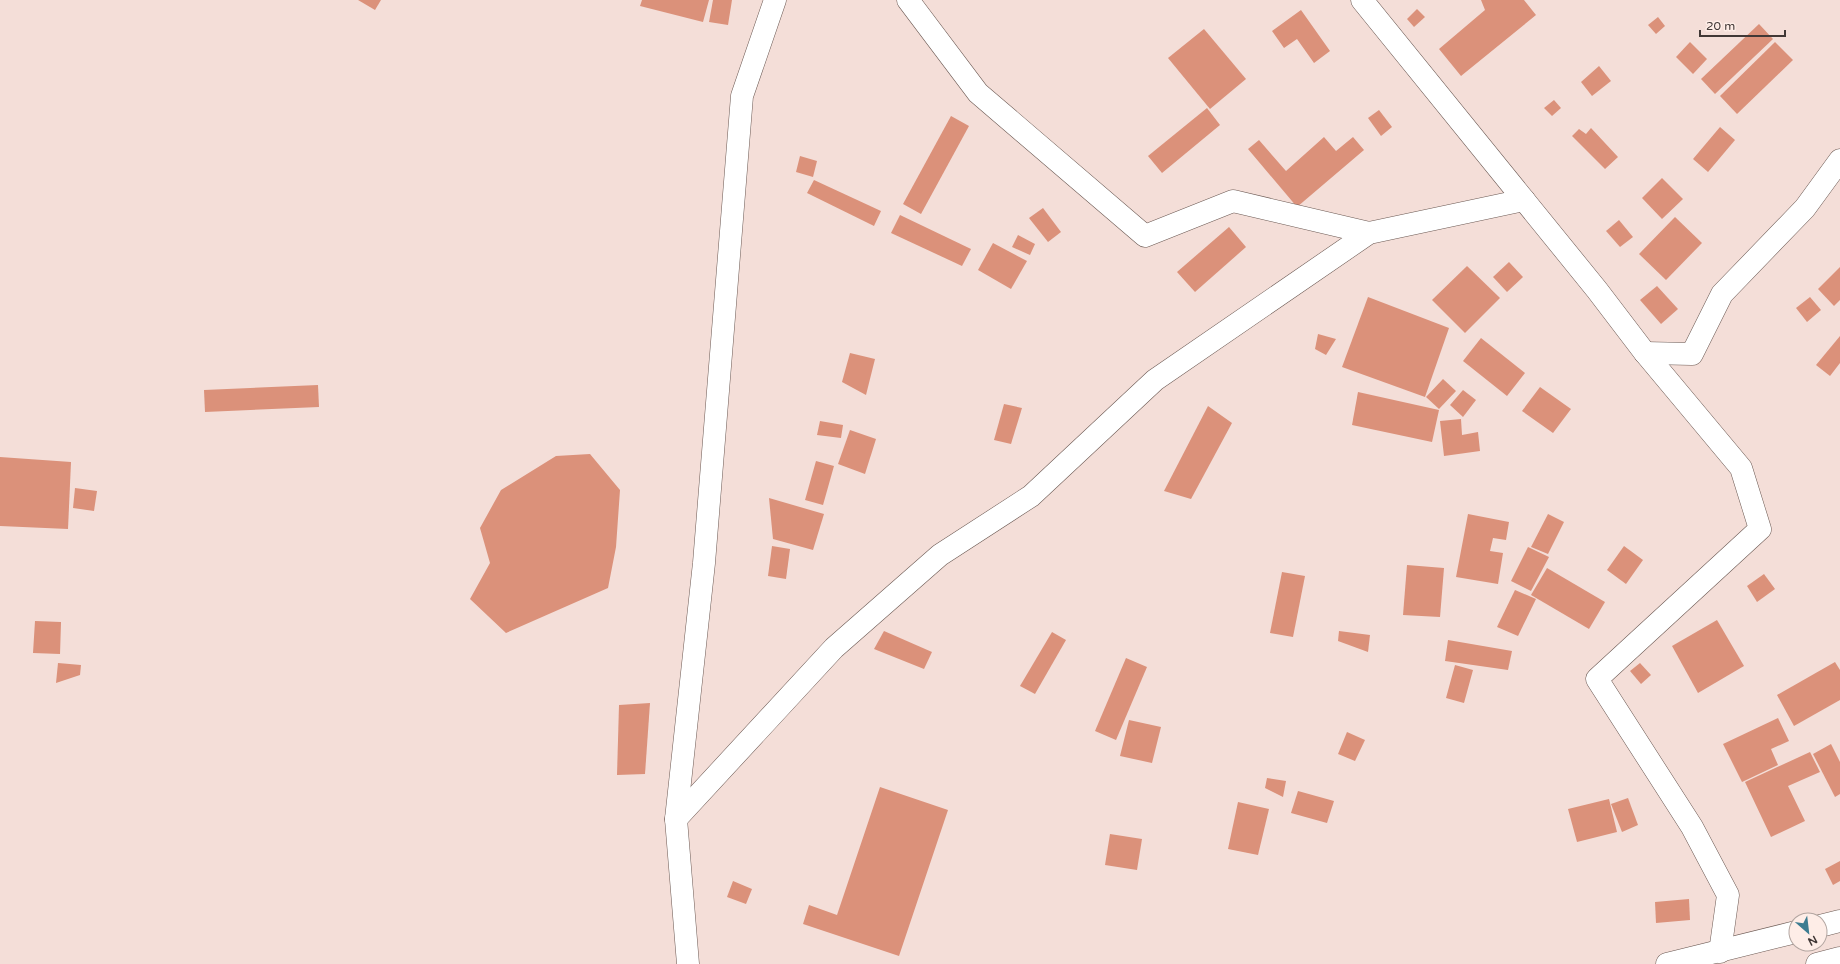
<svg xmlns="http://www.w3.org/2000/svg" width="1840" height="964" font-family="'Varela Round',sans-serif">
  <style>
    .building { fill: #db917a }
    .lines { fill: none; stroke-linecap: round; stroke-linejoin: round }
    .minor-casing { stroke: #6b5953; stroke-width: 23 }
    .tertiary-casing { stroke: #6b5953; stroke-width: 23 }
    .minor { stroke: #fff; stroke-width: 22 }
    .tertiary { stroke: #fff; stroke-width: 22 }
  </style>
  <rect width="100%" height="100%" fill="#f4ded8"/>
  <g class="building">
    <polygon points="358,0 381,0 375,10"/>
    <polygon points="642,0 709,0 703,22 640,6"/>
    <polygon points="713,0 732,0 728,25 709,22"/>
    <polygon points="1481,0 1524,0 1536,15 1461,76 1439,49 1485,10"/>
    <polygon points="1417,9 1425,17 1414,27 1407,19"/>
    <polygon points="1301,10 1330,51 1314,63 1297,39 1284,48 1272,31"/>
    <polygon points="1658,17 1665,26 1656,34 1648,25"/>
    <polygon points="1759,24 1773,39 1715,94 1701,79"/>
    <polygon points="1204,29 1246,79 1210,109 1168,58"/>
    <polygon points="1690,42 1707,59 1693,74 1676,57"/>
    <polygon points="1775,42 1793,60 1737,114 1720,96"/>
    <polygon points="1599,66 1611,81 1592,96 1581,82"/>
    <polygon points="1554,100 1561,108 1552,116 1544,108"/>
    <polygon points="1207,108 1220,125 1162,173 1148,156"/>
    <polygon points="1379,110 1392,127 1381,136 1368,118"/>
    <polygon points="951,116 969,126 921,214 903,204"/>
    <polygon points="1720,127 1735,140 1708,172 1693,159"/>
    <polygon points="1591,128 1618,157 1605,169 1572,136 1579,129 1586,134"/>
    <polygon points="1324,137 1336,151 1353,137 1364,150 1297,207 1248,149 1259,140 1286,171"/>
    <polygon points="800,156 817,161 813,177 796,172"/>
    <polygon points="1662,178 1683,199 1662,219 1642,198"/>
    <polygon points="814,180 881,211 874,226 807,193"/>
    <polygon points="1043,208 1061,232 1048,242 1029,218"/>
    <polygon points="900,215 971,249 962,266 891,233"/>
    <polygon points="1675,217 1702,243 1666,280 1639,254"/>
    <polygon points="1619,220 1633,237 1620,247 1606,231"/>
    <polygon points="1229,227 1246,247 1195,292 1177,272"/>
    <polygon points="1018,235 1035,244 1030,255 1012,247"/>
    <polygon points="993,243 1027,261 1011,289 978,270"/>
    <polygon points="1509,262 1523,277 1507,292 1493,277"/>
    <polygon points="1467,266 1500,298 1465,333 1432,300"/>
    <polygon points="1840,267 1840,300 1834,306 1818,289"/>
    <polygon points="1657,286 1678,309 1661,324 1640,300"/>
    <polygon points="1368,297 1449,328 1425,397 1342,367"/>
    <polygon points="1810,297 1821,310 1807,322 1796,308"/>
    <polygon points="1318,334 1336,339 1326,355 1315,349"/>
    <polygon points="1840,336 1840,363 1830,376 1816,365"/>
    <polygon points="1481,338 1525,373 1507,396 1463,361"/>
    <polygon points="850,353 875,359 866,395 842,382"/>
    <polygon points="1443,379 1456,391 1439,409 1426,397"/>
    <polygon points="318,385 319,407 205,412 204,390"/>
    <polygon points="1540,387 1571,409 1553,433 1522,411"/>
    <polygon points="1463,390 1476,400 1463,417 1450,405"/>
    <polygon points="1358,392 1439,410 1432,442 1352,425"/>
    <polygon points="1004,404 1022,408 1011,444 994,440"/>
    <polygon points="1208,406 1232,423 1191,499 1164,491"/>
    <polygon points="1461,419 1462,435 1478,432 1480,451 1444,456 1440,421"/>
    <polygon points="820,421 843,425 841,438 817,435"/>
    <polygon points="850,430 876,439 865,474 838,464"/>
    <polygon points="590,454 620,490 616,547 608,588 506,633 470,599 490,563 480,528 501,490 556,456"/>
    <polygon points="0,457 71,462 68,529 0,526"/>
    <polygon points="816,461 834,466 823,505 805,500"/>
    <polygon points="75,488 97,491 94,511 73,508"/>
    <polygon points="769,498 824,514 813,550 773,539"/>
    <polygon points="1468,514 1509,522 1506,540 1493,538 1490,551 1503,553 1498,584 1456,577"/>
    <polygon points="1548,514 1564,522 1548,554 1531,547"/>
    <polygon points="772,546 790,549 786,579 768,576"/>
    <polygon points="1624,546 1643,560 1626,584 1607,570"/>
    <polygon points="1528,547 1549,557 1531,591 1511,581"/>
    <polygon points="1407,565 1444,568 1440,617 1403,615"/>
    <polygon points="1547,568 1605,602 1589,629 1531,595"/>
    <polygon points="1282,572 1305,576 1293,637 1270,633"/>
    <polygon points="1764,574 1775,589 1757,602 1747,586"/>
    <polygon points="1515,590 1536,599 1518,636 1497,627"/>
    <polygon points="1717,620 1744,666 1698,693 1672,646"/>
    <polygon points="35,621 61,622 60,654 33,653"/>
    <polygon points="884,631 932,652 924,669 874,649"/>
    <polygon points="1339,631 1370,635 1368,652 1338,641"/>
    <polygon points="1052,632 1066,640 1035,694 1020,686"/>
    <polygon points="1448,640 1512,651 1508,670 1445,661"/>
    <polygon points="1126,658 1147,667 1116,740 1095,731"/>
    <polygon points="1835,662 1840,670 1840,700 1794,726 1777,695"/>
    <polygon points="58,663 81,665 80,675 56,683"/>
    <polygon points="1640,663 1651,675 1641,684 1630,671"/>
    <polygon points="1455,665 1473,670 1464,703 1446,698"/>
    <polygon points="650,703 645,774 617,775 619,705"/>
    <polygon points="1778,718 1789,741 1771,749 1778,765 1742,782 1723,744"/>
    <polygon points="1129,720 1161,727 1152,763 1120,756"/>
    <polygon points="1347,732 1365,740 1355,761 1338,754"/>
    <polygon points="1831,744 1840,762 1840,794 1835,797 1813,754"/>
    <polygon points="1810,752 1820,772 1788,786 1805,821 1771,837 1745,782"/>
    <polygon points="1267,778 1286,781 1283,797 1265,788"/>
    <polygon points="880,787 948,810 899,956 803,924 809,905 837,915"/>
    <polygon points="1298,791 1334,801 1327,823 1291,813"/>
    <polygon points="1628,798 1638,825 1622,832 1611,804"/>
    <polygon points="1609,799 1617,832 1577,842 1568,809"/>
    <polygon points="1238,802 1269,809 1258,855 1228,849"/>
    <polygon points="1110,834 1142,839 1137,870 1105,865"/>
    <polygon points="1840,861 1840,881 1833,885 1825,869"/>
    <polygon points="733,881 752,889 746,904 727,897"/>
    <polygon points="1689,899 1690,920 1656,923 1655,902"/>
  </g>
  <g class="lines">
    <defs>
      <g id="minor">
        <polyline points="908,0 978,93 1145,236 1233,201 1369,233"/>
        <polyline points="1362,0 1597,290 1645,353 1741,468 1760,529 1597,679 1692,827 1728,895 1720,952"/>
        <polyline points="1645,353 1692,354 1722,294 1805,208 1840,160"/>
        <polyline points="676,819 834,648 940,555 1031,496 1155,380 1369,233 1524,200"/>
        <polyline points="688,964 676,819 704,563 742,96 775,0"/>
      </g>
      <g id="tertiary">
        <polyline points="1820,926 1840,921"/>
        <polyline points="1667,964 1796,932"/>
        <polyline points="1817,964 1840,958"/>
      </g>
    </defs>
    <use href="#minor" class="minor-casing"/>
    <use href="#tertiary" class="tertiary-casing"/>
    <use href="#minor" class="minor"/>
    <use href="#tertiary" class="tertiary"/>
  </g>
  <g transform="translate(1808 932) rotate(152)"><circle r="19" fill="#feede7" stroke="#b2a5a0"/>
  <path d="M0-3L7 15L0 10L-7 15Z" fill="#3d7c91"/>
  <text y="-6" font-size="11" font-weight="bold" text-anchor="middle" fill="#413836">N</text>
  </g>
  <path d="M1700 30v6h85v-6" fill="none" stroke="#413836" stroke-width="2"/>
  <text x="1706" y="30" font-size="12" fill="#413836" stroke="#feede7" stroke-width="3" paint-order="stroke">20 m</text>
</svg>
